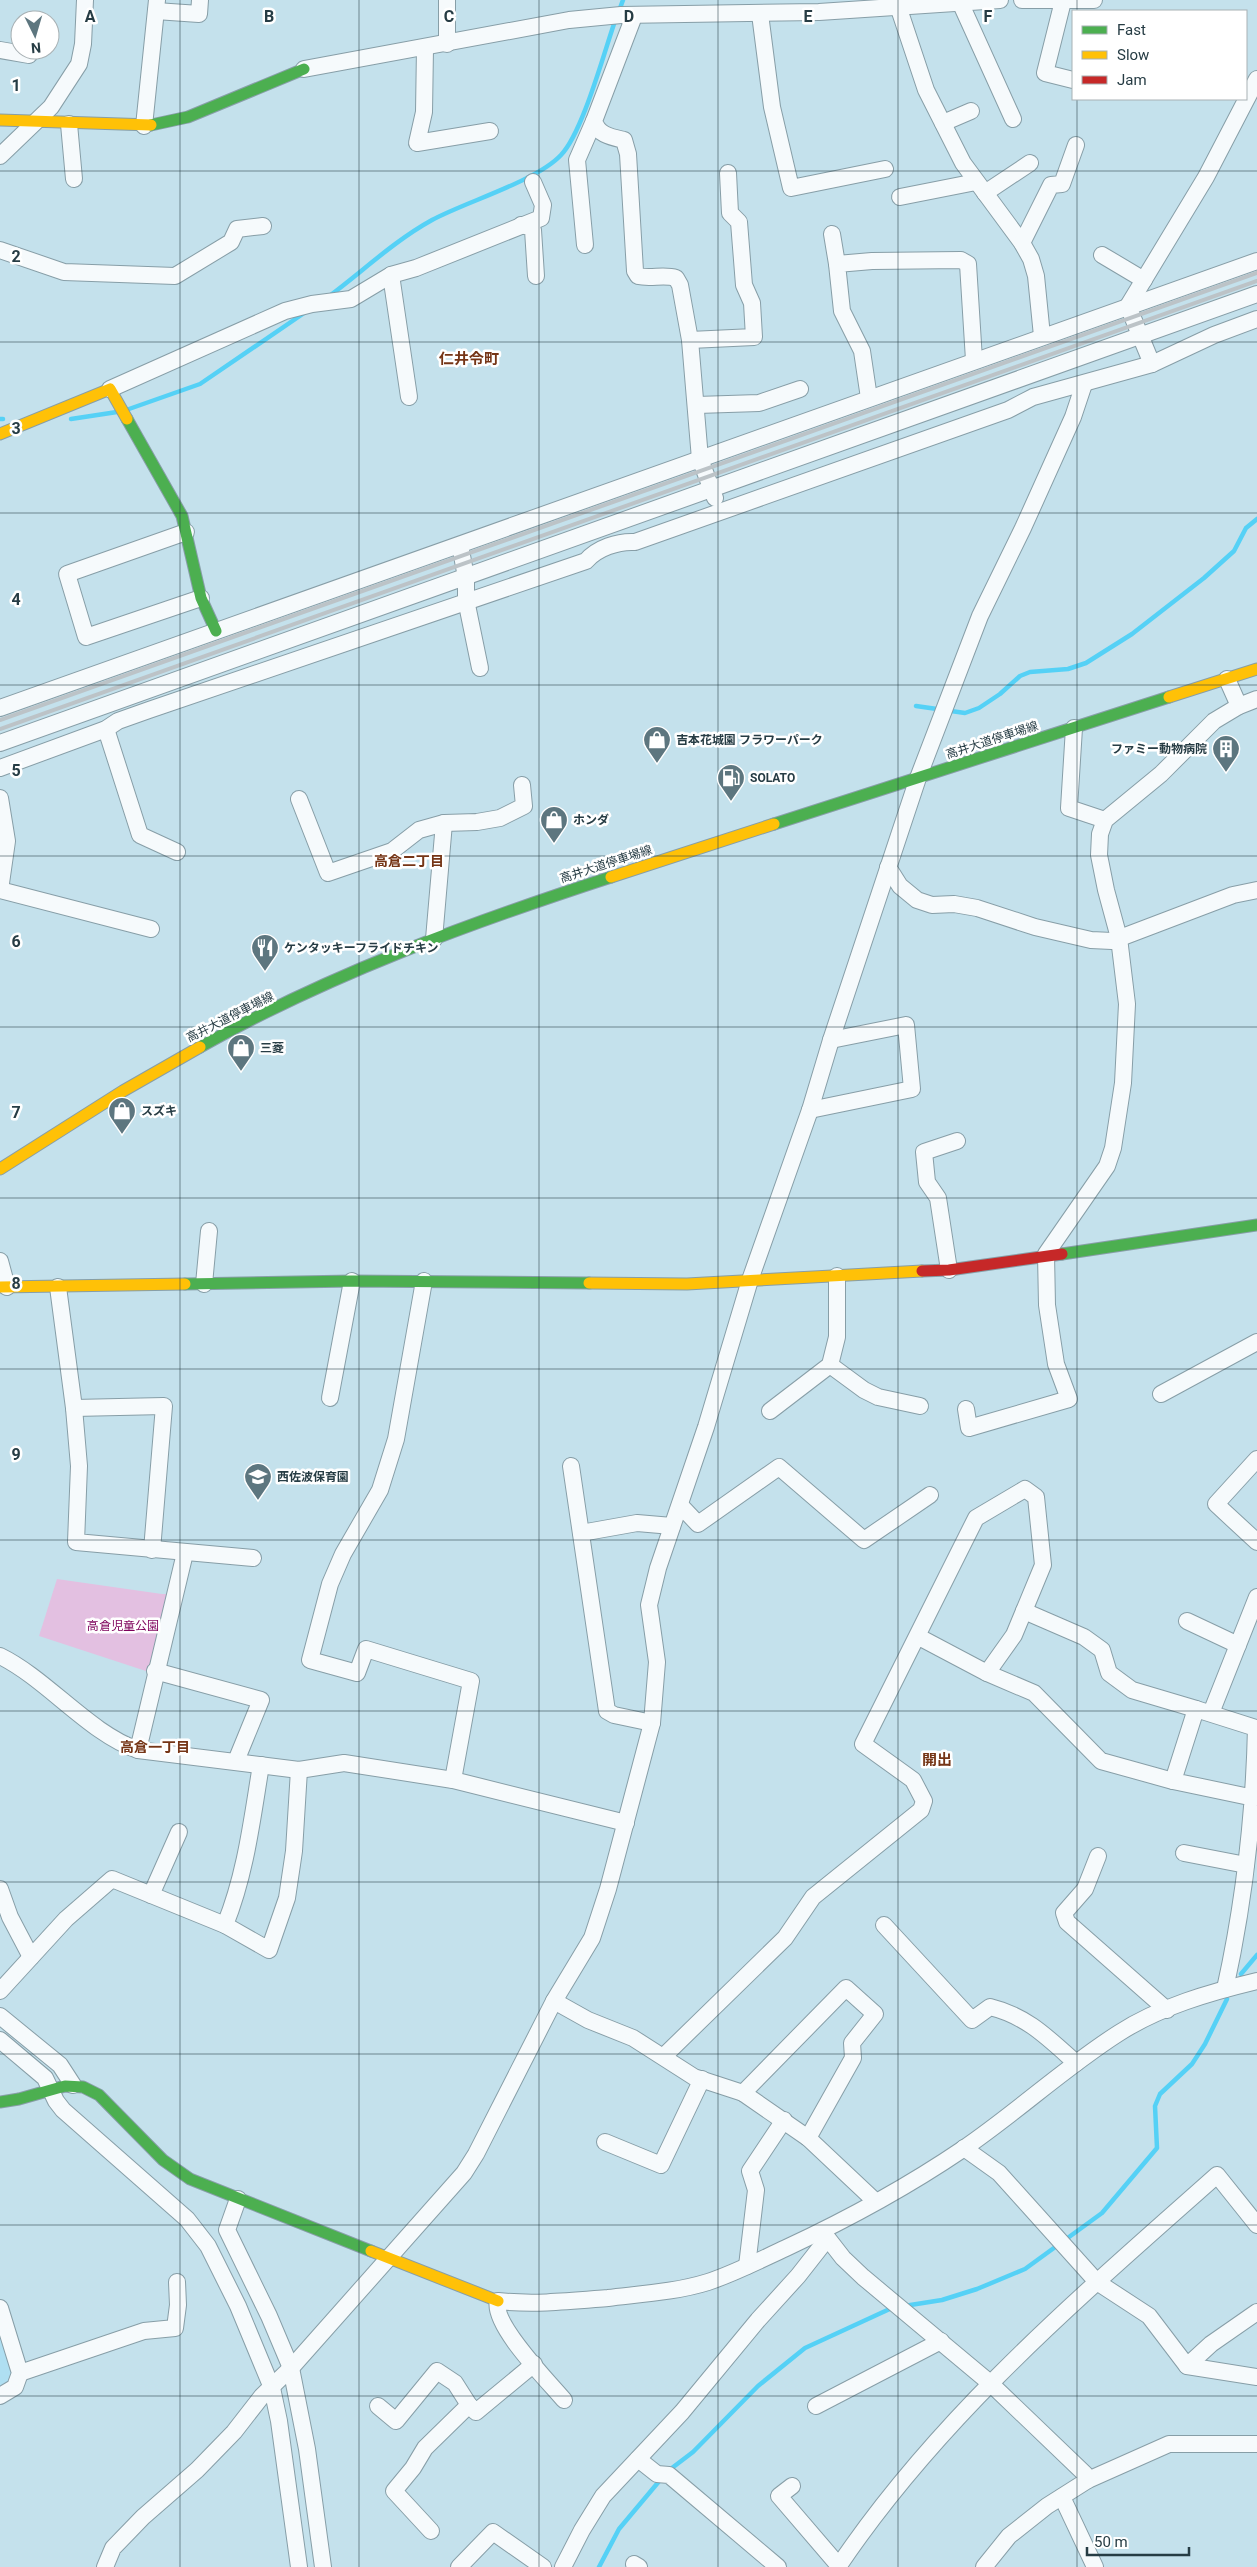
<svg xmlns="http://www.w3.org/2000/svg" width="1257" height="2567" font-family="Roboto,'Noto Sans JP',sans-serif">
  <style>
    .built { fill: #afdff2 }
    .green { fill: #e3c0e1 }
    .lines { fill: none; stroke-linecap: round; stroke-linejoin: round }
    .stream { stroke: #55d1f6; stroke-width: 4.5 }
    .street-casing { stroke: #879ea7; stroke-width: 18 }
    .fast-casing { stroke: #879ea7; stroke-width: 13 }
    .slow-casing { stroke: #879ea7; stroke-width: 13 }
    .jam-casing { stroke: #879ea7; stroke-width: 13 }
    .street { stroke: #f6fafc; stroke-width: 16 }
    .fast { stroke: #4caf50; stroke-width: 11 }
    .slow { stroke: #ffc107; stroke-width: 11 }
    .jam { stroke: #c62828; stroke-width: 11 }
    .rail { stroke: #bcc3c7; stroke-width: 4 }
    .grid { fill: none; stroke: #263c44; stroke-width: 1; stroke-opacity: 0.55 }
    .labels { text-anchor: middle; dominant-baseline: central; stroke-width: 5; stroke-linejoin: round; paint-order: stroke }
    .poi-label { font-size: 12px; font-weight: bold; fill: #263c44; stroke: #fff; text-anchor: start }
    .street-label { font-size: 12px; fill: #263c44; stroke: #fff }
    .park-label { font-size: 12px; fill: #7d005b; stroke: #fff }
    .neighbourhood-label { font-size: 14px; font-weight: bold; fill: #753516; stroke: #fff }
    .quarter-label { font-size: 15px; font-weight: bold; fill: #753516; stroke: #fff }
    .grid-label { font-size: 16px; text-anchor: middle; font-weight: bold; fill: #263c44; stroke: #fff; stroke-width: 5; stroke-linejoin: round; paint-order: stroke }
  </style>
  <rect width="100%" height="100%" fill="#c4e1ec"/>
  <polygon class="built" points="0,2329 14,2373 7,2387 0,2391"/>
  <polygon class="green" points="57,1579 162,1594 176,1594 155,1674 39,1636"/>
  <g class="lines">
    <g class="stream">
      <polyline points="619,11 623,0"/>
      <path d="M 328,297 C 363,271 394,241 432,220 C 465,202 537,181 561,155 C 583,132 604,52 616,18"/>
      <polyline points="129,409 200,384 307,311"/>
      <polyline points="0,419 3,419"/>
      <polyline points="71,419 117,412"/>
      <polyline points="916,706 965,713 979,708 1000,694 1020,676 1030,672 1068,669 1086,663 1132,634 1204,578 1234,551 1246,528 1257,519"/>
      <polyline points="1241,1974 1257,1955"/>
      <polyline points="904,2306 942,2300 977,2289 1025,2269 1102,2213 1157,2148 1155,2106 1160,2094 1192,2064 1205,2044 1227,1999"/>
      <polyline points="668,2471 693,2452 758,2386 805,2348 894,2307"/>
      <polyline points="599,2567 619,2529 661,2479"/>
    </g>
    <defs>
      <g id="street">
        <polyline points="896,0 926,90 963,163 1022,243 1031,259 1036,276 1042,336"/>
        <polyline points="1022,0 1094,0"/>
        <polyline points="1063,1 1045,73 1073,80"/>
        <polyline points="960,2 1013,119"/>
        <polyline points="156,11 199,14 200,0"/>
        <polyline points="760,14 772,107 791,188 885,169"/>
        <path d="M 634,16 L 594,121 C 598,135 611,137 624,140 L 628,154 L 635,271 L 638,276 C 651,279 664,274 676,278 L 680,285 L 690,340 L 700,459 L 715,498"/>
        <polyline points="447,44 447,0"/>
        <polyline points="425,48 424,112 417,143 490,131"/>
        <polyline points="0,50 29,55"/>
        <polyline points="304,69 569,20 621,15 819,12 1000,0"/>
        <polyline points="943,123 971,111"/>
        <polyline points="69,124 74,179"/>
        <polyline points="144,126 157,0"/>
        <polyline points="0,156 51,107 79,64 83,44 85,0"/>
        <polyline points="985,193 1030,163"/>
        <polyline points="900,197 976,182"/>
        <polyline points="521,225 529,227 533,230 536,276"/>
        <polyline points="832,234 837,264"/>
        <polyline points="1022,243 1051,185 1062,184 1076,145"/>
        <polyline points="585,245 577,160 594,121"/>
        <polyline points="0,250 64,272 175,276 231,242 237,229 263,226"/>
        <polyline points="1102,255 1144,280"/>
        <polyline points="391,275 409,397"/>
        <polyline points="1128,306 1206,177 1257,79"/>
        <polyline points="1128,306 1152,364"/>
        <polyline points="690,340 754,337 752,303 744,285 739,222 730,213 728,173"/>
        <polyline points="110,389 285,311 312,304 351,299 391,275 416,268 541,218 543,205 533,182"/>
        <polyline points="869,398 862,351 842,311 837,264 872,261 961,260 968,264 974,360"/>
        <polyline points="697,405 759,403 800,389"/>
        <polyline points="186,532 67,574 86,637 201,598"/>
        <polyline points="460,545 466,577 466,600 480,668"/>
        <polyline points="1227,679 1239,706"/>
        <polyline points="0,708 1257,261"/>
        <polyline points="1074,728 1069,808 1105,820"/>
        <polyline points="106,729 140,835 177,852"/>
        <polyline points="0,743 1257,294"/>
        <path d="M 0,768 L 106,729 L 118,721 L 149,710 L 586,561 C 597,548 618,541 635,542 L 1008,410 L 1033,397 L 1152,364 L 1214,335 L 1257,319"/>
        <polyline points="0,798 7,841 0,890"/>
        <polyline points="299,799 328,873 392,851 419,830 444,823 477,822 500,818 524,806 522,785"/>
        <polyline points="888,867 900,886 917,900 932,905 954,904 977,908 1035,927 1091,940 1112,941 1233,895 1257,890"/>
        <polyline points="0,890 151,929"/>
        <polyline points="434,939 444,823"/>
        <polyline points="810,1110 912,1089 906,1025 831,1040"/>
        <polyline points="0,1261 7,1287"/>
        <polyline points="949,1270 938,1198 927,1182 924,1152 957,1141"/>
        <polyline points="424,1281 396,1439 380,1490 343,1554 330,1584 310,1660 357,1673 366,1649 471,1681 453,1780"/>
        <polyline points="204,1284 209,1231"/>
        <polyline points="58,1287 74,1408 79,1466 76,1542 253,1558"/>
        <polyline points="830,1365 864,1390 878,1397 920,1406"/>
        <polyline points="1161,1394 1257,1342"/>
        <polyline points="330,1398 352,1281"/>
        <polyline points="74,1408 164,1406 152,1550"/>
        <polyline points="966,1409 969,1428 1069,1399 1056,1364 1047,1305 1046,1254 1107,1166 1113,1148 1123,1083 1127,1004 1119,938 1106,890 1099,855 1100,834 1105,820 1161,774 1214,721 1239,706 1257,699"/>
        <polyline points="770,1411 830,1365 837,1337 837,1276"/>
        <polyline points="1257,1459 1216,1504 1257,1542"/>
        <polyline points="571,1466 607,1711 614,1715 652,1723"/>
        <polyline points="680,1505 698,1524 779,1467 864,1540 930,1495"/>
        <polyline points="581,1533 637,1523 672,1526"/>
        <polyline points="1024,1611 1084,1637 1102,1650 1109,1673 1132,1690 1196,1709"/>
        <polyline points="1187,1621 1238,1645"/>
        <path d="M 0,1656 C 47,1679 90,1734 138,1750 L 299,1770 L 344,1763 L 453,1780 L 626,1823"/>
        <polyline points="155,1671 261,1700 236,1761"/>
        <polyline points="987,1673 1034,1693 1101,1761 1173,1781"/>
        <polyline points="1211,1713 1257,1597"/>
        <polyline points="138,1750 185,1553"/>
        <polyline points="1184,1853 1246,1865"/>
        <polyline points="1098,1856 1085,1889 1064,1913 1067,1922 1167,2010"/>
        <polyline points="0,1889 10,1917 31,1957"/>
        <polyline points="151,1895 179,1832"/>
        <path d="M 225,1925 C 246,1873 252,1819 261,1765"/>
        <path d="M 884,1925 L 972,2020 L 990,2007 C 1027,2016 1048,2038 1076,2063"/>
        <path d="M 1225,1989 C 1244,1903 1254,1816 1256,1728 L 1196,1709 L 1173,1781 L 1254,1798"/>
        <polyline points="0,1991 66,1919 112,1879 225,1925 269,1950 287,1898 294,1851 299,1770"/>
        <polyline points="554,2001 588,2020 633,2038 694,2077 743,2093 808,2138 875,2201"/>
        <polyline points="0,2016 60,2065 73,2085"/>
        <polyline points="0,2040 45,2078 56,2101 63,2110 187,2219 208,2246 238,2306 272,2388 279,2421 299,2567"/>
        <polyline points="664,2056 785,1938 813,1897 921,1810 924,1801 913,1780 863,1744 976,1518 1025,1489 1036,1497 1043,1565 1014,1635 987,1673 917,1636"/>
        <polyline points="743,2093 846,1988 875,2014 852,2043 853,2058 808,2138"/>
        <polyline points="605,2142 661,2165 702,2079"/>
        <polyline points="964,2148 999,2173 1097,2282 1149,2316 1187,2366 1257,2377"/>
        <polyline points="238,2199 227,2230 269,2316 291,2368 307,2449 323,2567"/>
        <polyline points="822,2231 843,2258 863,2277 990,2383 1085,2474 1088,2480"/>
        <polyline points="747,2266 756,2190 750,2171 784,2120"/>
        <polyline points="0,2308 20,2373 15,2387 0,2396"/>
        <polyline points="1187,2366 1211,2344 1257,2312"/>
        <polyline points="20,2373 144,2331 175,2328 178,2305 177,2282"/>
        <path d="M 564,2400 C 549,2382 491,2324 498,2301 C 535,2305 571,2301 608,2298 C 641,2294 676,2292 708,2282 C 735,2273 760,2260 786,2248 C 846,2220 907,2187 963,2149 C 1016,2113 1064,2068 1119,2033 C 1159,2007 1211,1992 1257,1981"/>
        <polyline points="378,2406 396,2421 437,2371 455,2383 469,2405"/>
        <polyline points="816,2406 941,2341"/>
        <polyline points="638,2459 657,2474 669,2475 778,2567"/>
        <polyline points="792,2486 779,2496 839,2566"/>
        <polyline points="1062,2497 1095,2567"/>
        <polyline points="431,2531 394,2491 413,2468 425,2448 469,2405 476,2412 534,2364"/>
        <polyline points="634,2564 639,2567"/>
        <polyline points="105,2567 113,2548 143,2517 197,2470 234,2432 262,2396 291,2368 464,2173 476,2154 554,2001 592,1938 608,1889 652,1723 657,1662 649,1605 658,1568 706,1427 750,1280 810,1110 831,1040 918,778 980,616 1023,528 1073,417 1084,384"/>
        <polyline points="459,2567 493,2532 543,2567"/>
        <polyline points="563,2567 582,2530 603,2496 682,2412 758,2320 798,2276 827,2239"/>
        <path d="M 838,2567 C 940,2415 1081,2296 1217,2175 L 1257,2225"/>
        <polyline points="984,2567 1009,2536 1047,2506 1088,2480 1169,2444 1257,2444"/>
      </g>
      <g id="fast">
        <polyline points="151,125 188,117 304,69"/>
        <polyline points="127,419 182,516 201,598 216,631"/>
        <polyline points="774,824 1169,697"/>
        <path d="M 200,1047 C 330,974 470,923 611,877"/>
        <polyline points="1062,1254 1257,1225"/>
        <polyline points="185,1284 352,1281 589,1283"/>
        <polyline points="0,2102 19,2099 65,2086 83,2087 99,2095 163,2160 190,2179 371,2251"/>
      </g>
      <g id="slow">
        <polyline points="0,120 151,125"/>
        <polyline points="0,434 110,389 127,419"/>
        <polyline points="1169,697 1257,669"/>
        <polyline points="611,877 774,824"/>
        <polyline points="0,1169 123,1091 200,1047"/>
        <polyline points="589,1283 687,1284 922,1271"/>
        <polyline points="0,1287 185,1284"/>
        <polyline points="371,2251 498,2301"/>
      </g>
      <polyline id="jam" points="922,1271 949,1270 1062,1254"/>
    </defs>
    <use href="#street" class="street-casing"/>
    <use href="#fast" class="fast-casing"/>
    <use href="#slow" class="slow-casing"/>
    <use href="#jam" class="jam-casing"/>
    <use href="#street" class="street"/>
    <use href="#fast" class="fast"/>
    <use href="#slow" class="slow"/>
    <use href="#jam" class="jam"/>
    <g class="rail">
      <polyline points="0,720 1257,273"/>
      <polyline points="0,729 1257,281"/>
    </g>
  </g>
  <path class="grid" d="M 180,0 L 180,2567M 359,0 L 359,2567M 539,0 L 539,2567M 718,0 L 718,2567M 898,0 L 898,2567M 1077,0 L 1077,11M 1077,99 L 1077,2567M 0,171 L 1257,171M 0,342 L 1257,342M 0,513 L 1257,513M 0,685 L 1257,685M 0,856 L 1257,856M 0,1027 L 1257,1027M 0,1198 L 1257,1198M 0,1369 L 1257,1369M 0,1540 L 1257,1540M 0,1711 L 1257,1711M 0,1882 L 1257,1882M 0,2054 L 1257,2054M 0,2225 L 1257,2225M 0,2396 L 1257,2396"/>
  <defs>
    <symbol id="shop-pin" viewBox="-11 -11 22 30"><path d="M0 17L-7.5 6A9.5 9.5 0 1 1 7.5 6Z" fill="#5d767f" stroke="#fff"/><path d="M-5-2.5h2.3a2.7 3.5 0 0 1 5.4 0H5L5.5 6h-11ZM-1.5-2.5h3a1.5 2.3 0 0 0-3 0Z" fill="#fff"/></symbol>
    <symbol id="building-pin" viewBox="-11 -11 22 30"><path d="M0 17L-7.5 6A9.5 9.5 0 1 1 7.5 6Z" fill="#5d767f" stroke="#fff"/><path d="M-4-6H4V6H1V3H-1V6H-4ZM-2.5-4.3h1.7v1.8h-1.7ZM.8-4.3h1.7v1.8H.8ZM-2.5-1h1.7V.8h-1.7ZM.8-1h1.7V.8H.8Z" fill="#fff"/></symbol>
    <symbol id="fuel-pin" viewBox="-11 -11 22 30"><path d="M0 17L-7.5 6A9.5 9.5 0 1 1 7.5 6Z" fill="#5d767f" stroke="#fff"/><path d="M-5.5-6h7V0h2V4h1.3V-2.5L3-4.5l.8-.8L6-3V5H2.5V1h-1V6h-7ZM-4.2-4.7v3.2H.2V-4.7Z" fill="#fff"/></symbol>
    <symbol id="restaurant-pin" viewBox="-11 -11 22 30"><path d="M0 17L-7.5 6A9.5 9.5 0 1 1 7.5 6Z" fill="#5d767f" stroke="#fff"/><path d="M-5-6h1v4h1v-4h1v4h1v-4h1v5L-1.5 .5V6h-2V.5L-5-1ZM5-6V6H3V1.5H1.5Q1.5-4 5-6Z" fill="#fff"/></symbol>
    <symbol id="school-pin" viewBox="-11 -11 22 30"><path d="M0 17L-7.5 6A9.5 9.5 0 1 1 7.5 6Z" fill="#5d767f" stroke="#fff"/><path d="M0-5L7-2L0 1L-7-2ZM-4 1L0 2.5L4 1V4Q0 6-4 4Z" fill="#fff"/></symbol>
  </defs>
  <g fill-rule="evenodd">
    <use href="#shop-pin" x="641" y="724" width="32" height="43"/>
    <use href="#building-pin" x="1210" y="733" width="32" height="43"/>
    <use href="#fuel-pin" x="715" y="762" width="32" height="43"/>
    <use href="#shop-pin" x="538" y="804" width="32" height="43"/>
    <use href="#restaurant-pin" x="249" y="932" width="32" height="43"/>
    <use href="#shop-pin" x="225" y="1032" width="32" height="43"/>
    <use href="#shop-pin" x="106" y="1095" width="32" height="43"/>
    <use href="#school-pin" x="242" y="1461" width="32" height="43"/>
  </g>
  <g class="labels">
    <g class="poi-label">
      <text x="676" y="740">吉本花城園 フラワーパーク</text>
      <text x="1207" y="749" text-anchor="end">ファミー動物病院</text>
      <text x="750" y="778">SOLATO</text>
      <text x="573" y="820">ホンダ</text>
      <text x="284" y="948">ケンタッキーフライドチキン</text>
      <text x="260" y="1048">三菱</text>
      <text x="141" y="1111">スズキ</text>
      <text x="277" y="1477">西佐波保育園</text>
    </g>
    <g class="street-label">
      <text transform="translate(992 740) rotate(-18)">高井大道停車場線</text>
      <text transform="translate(606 864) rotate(-18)">高井大道停車場線</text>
      <text transform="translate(230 1017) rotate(-27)">高井大道停車場線</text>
    </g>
    <g class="park-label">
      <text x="123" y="1626">高倉児童公園</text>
    </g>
    <g class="neighbourhood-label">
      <text x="409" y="861">高倉二丁目</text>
      <text x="155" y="1747">高倉一丁目</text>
    </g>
    <g class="quarter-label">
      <text x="469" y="359">仁井令町</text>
      <text x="937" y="1760">開出</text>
    </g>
  </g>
  <g class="grid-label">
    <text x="90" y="22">A</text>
    <text x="269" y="22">B</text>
    <text x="449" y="22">C</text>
    <text x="629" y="22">D</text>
    <text x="808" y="22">E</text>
    <text x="988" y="22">F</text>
    <text x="16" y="91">1</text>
    <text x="16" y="262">2</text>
    <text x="16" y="434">3</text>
    <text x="16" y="605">4</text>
    <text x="16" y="776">5</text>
    <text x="16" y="947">6</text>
    <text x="16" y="1118">7</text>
    <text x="16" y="1289">8</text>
    <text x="16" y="1460">9</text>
  </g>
  <rect x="1072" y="10" width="175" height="90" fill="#ffffff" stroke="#a8b1b4"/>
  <rect x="1082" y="26" width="25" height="8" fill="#4caf50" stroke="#a8b1b4"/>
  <text x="1117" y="35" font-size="15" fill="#263c44">Fast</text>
  <rect x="1082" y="51" width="25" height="8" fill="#ffc107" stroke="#a8b1b4"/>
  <text x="1117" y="60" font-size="15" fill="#263c44">Slow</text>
  <rect x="1082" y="76" width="25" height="8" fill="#c62828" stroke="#a8b1b4"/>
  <text x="1117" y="85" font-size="15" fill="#263c44">Jam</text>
  <g transform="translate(35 35) rotate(175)"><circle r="24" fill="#ffffff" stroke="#a8b1b4"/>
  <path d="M0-4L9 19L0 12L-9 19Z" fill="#5d767f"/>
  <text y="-8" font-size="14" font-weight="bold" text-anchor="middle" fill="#263c44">N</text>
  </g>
  <path d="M1087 2547v8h102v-8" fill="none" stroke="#263c44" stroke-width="2.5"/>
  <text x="1094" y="2547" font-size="15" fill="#263c44" stroke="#ffffff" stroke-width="4" paint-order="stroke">50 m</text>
</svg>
